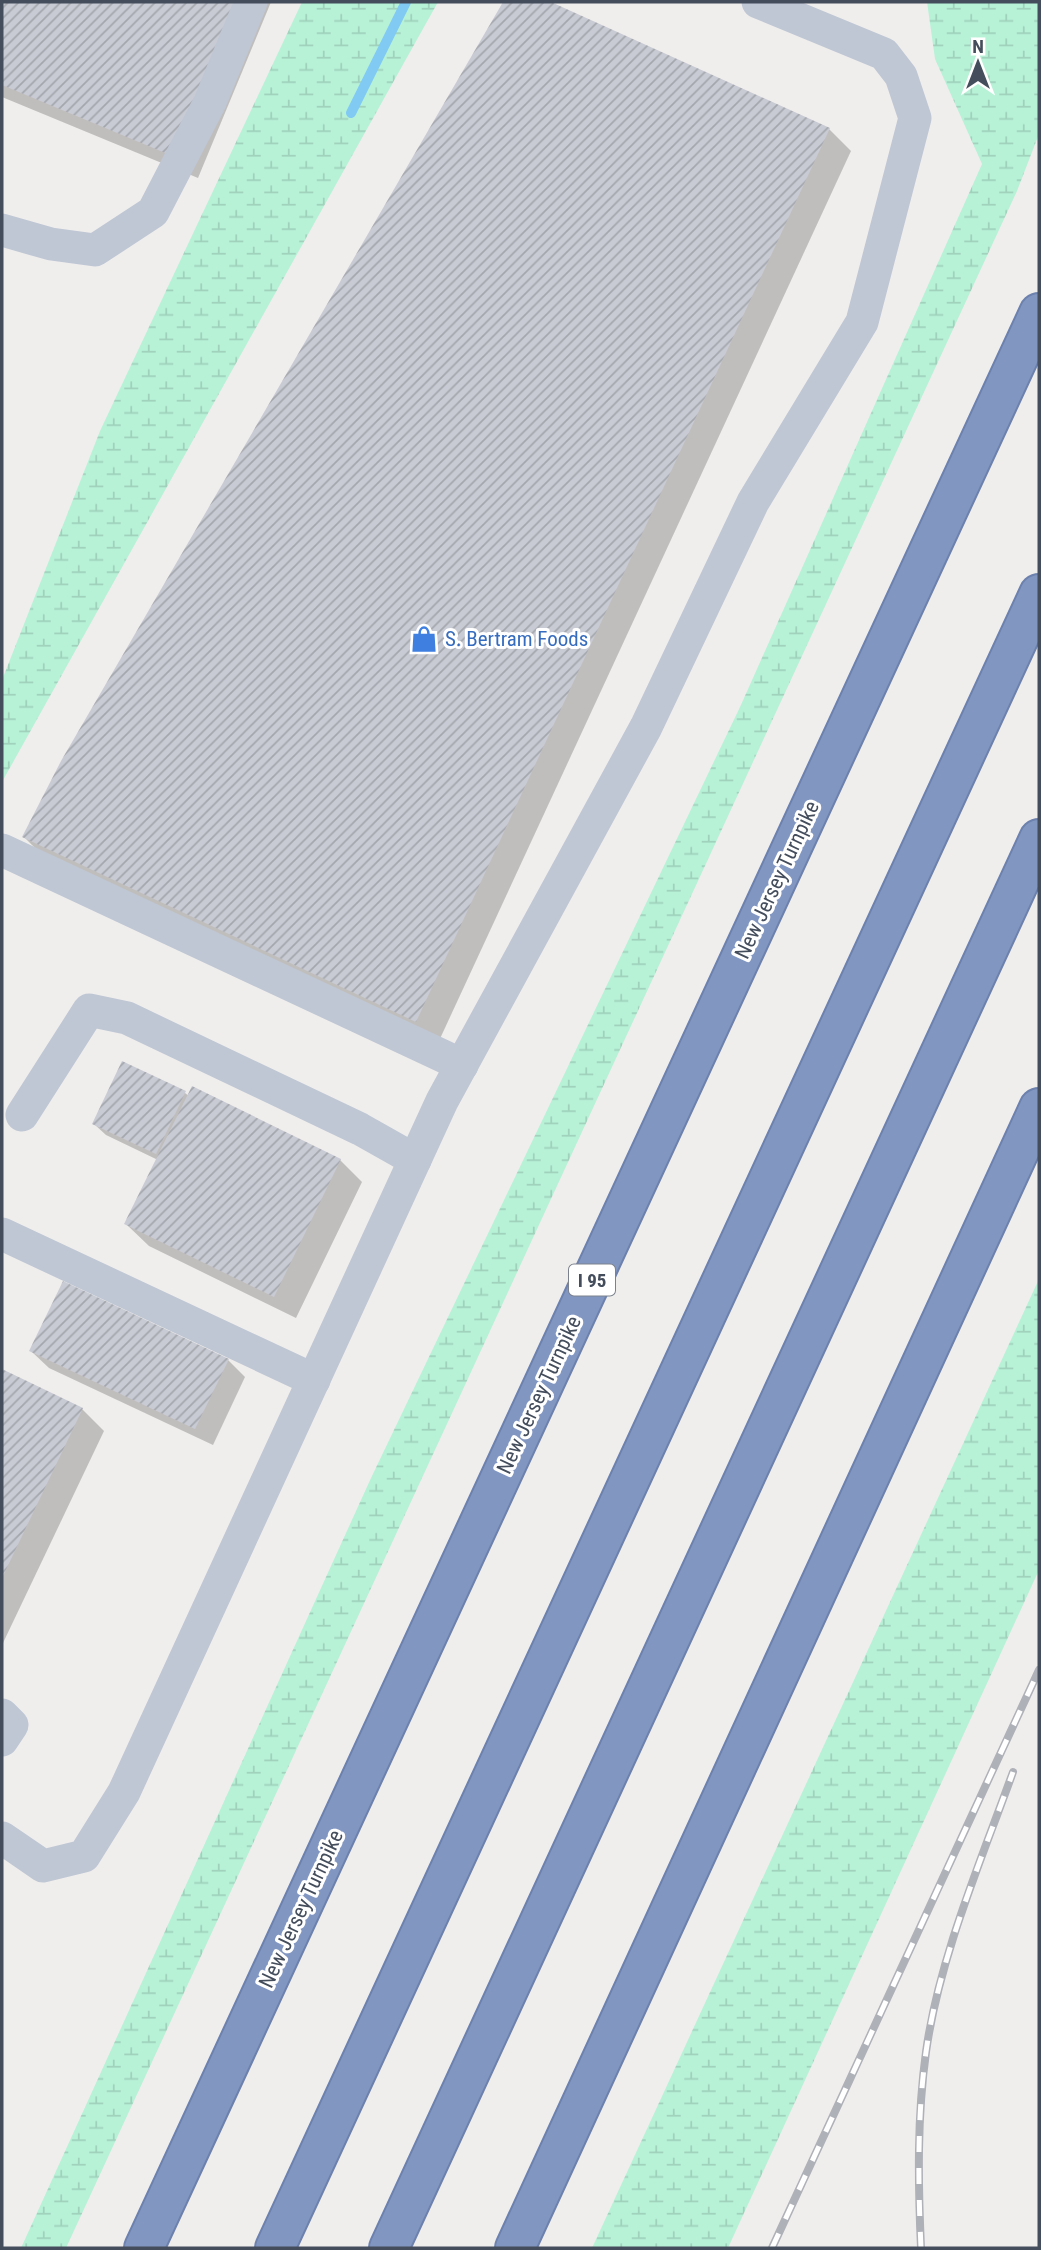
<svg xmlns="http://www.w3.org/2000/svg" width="1041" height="2250" font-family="'Roboto Condensed',sans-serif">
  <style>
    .wetland { fill: url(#wetland-marsh) }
    .shadow { fill: #0003 }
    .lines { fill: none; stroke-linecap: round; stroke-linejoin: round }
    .stream { stroke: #81caf3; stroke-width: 10 }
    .building { fill: url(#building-hatch) }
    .highway-casing { stroke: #6c81ad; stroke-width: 42 }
    .minor { stroke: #bfc7d4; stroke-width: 33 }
    .highway { stroke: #8196c1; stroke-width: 38 }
    .rail-casing { stroke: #afb1b9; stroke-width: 8 }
    .rail { stroke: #fff; stroke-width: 5; stroke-dasharray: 16; stroke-linecap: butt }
    .labels { text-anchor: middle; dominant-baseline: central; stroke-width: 6; stroke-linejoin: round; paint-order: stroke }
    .shield { fill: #fff; stroke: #7c828d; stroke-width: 2 }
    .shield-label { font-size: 19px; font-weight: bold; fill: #444d5c }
    .shop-label { font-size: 21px; fill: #366cbe; stroke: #fff; text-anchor: start }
    .street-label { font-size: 21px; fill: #444d5c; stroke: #fff }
  </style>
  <defs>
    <pattern id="wetland-marsh" width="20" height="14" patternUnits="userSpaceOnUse" patternTransform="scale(1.75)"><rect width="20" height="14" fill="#b7f2d7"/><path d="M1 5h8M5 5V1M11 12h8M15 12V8" fill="none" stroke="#9fd1bb"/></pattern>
    <pattern id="building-hatch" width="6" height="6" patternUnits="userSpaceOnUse" patternTransform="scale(1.75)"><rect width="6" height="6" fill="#c9cbd4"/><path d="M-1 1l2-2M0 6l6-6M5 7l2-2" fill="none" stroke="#a5a7af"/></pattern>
  </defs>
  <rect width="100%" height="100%" fill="#f0eeed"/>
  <g class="wetland">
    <polygon points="302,2 438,2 2,782 2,680 100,431"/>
    <polygon points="927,2 1039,2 1039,134 1017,191 66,2248 21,2248 371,1478 740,707 982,164 935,59"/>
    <polygon points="1039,1279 1039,1570 728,2248 592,2248"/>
  </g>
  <g class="shadow">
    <polygon points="2,2 271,2 198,178 2,97"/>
    <polygon points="505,2 547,2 829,129 851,151 438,1043 46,859 24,837 62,762"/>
    <polygon points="123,1063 185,1093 189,1096 340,1160 362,1182 296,1318 149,1246 126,1224 158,1160 106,1135 94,1124"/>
    <polygon points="31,1351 228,1360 245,1377 213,1445 49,1368"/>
    <polygon points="2,1371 82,1409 104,1431 3,1643 2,1642"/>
  </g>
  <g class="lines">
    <polyline class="stream" points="351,113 406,2"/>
  </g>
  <g class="building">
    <polygon points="2,2 240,2 175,157 2,85"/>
    <polygon points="503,2 551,2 830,128 416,1022 22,837 61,761"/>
    <polygon points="122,1061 186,1091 156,1154 92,1124"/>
    <polygon points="192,1086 341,1159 274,1297 124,1224"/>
    <polygon points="63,1281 229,1359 195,1429 29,1351"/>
    <polygon points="2,1369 83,1408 2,1578"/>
  </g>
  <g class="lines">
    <defs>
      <g id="highway">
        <polyline points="144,2248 1039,313"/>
        <polyline points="275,2248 1039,594"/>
        <polyline points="389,2248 1039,839"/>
        <polyline points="515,2248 1039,1108"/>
      </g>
    </defs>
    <use href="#highway" class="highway-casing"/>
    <g class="minor">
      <polyline points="2,230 51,244 95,250 153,212 210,102 251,2"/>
      <polyline points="2,850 462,1065"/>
      <polyline points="22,1115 89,1010 127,1018 360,1129 415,1160"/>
      <polyline points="2,1234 314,1380"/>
      <polyline points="2,1715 12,1725 2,1740"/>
      <polyline points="2,1838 43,1866 84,1856 124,1792 442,1101 646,727 753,502 862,322 915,118 901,76 884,54 758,2"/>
    </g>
    <use href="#highway" class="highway"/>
    <defs>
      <g id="rail">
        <polyline points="772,2248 1039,1670"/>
        <path d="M 921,2248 C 918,2182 917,2117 926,2052 C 939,1958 981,1861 1013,1772"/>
      </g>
    </defs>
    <use href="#rail" class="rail-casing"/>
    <use href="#rail" class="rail"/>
  </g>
  <defs>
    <symbol id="shop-bare" viewBox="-9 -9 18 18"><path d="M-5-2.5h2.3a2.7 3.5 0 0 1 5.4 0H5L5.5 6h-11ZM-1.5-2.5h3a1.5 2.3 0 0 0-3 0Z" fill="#3f7fe0" stroke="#fff" stroke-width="2.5" paint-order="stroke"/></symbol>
  </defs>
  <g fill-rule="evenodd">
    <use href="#shop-bare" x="405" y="620" width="38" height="38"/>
  </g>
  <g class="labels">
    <rect class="shield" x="569" y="1264.5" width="46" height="31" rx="5"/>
    <g class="shield-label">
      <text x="592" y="1280">I 95</text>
    </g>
    <g class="shop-label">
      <text x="445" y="639">S. Bertram Foods</text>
    </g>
    <g class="street-label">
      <text transform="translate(777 880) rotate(-65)">New Jersey Turnpike</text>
      <text transform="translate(539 1395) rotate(-65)">New Jersey Turnpike</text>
      <text transform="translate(301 1909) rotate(-65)">New Jersey Turnpike</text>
    </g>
  </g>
  <rect width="1041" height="2250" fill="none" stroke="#444d5c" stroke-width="7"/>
  <g transform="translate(978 63)" stroke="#ffffff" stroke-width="5" paint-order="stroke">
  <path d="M0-5L12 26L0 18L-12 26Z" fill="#444d5c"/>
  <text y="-10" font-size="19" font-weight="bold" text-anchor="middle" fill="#444d5c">N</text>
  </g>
</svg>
